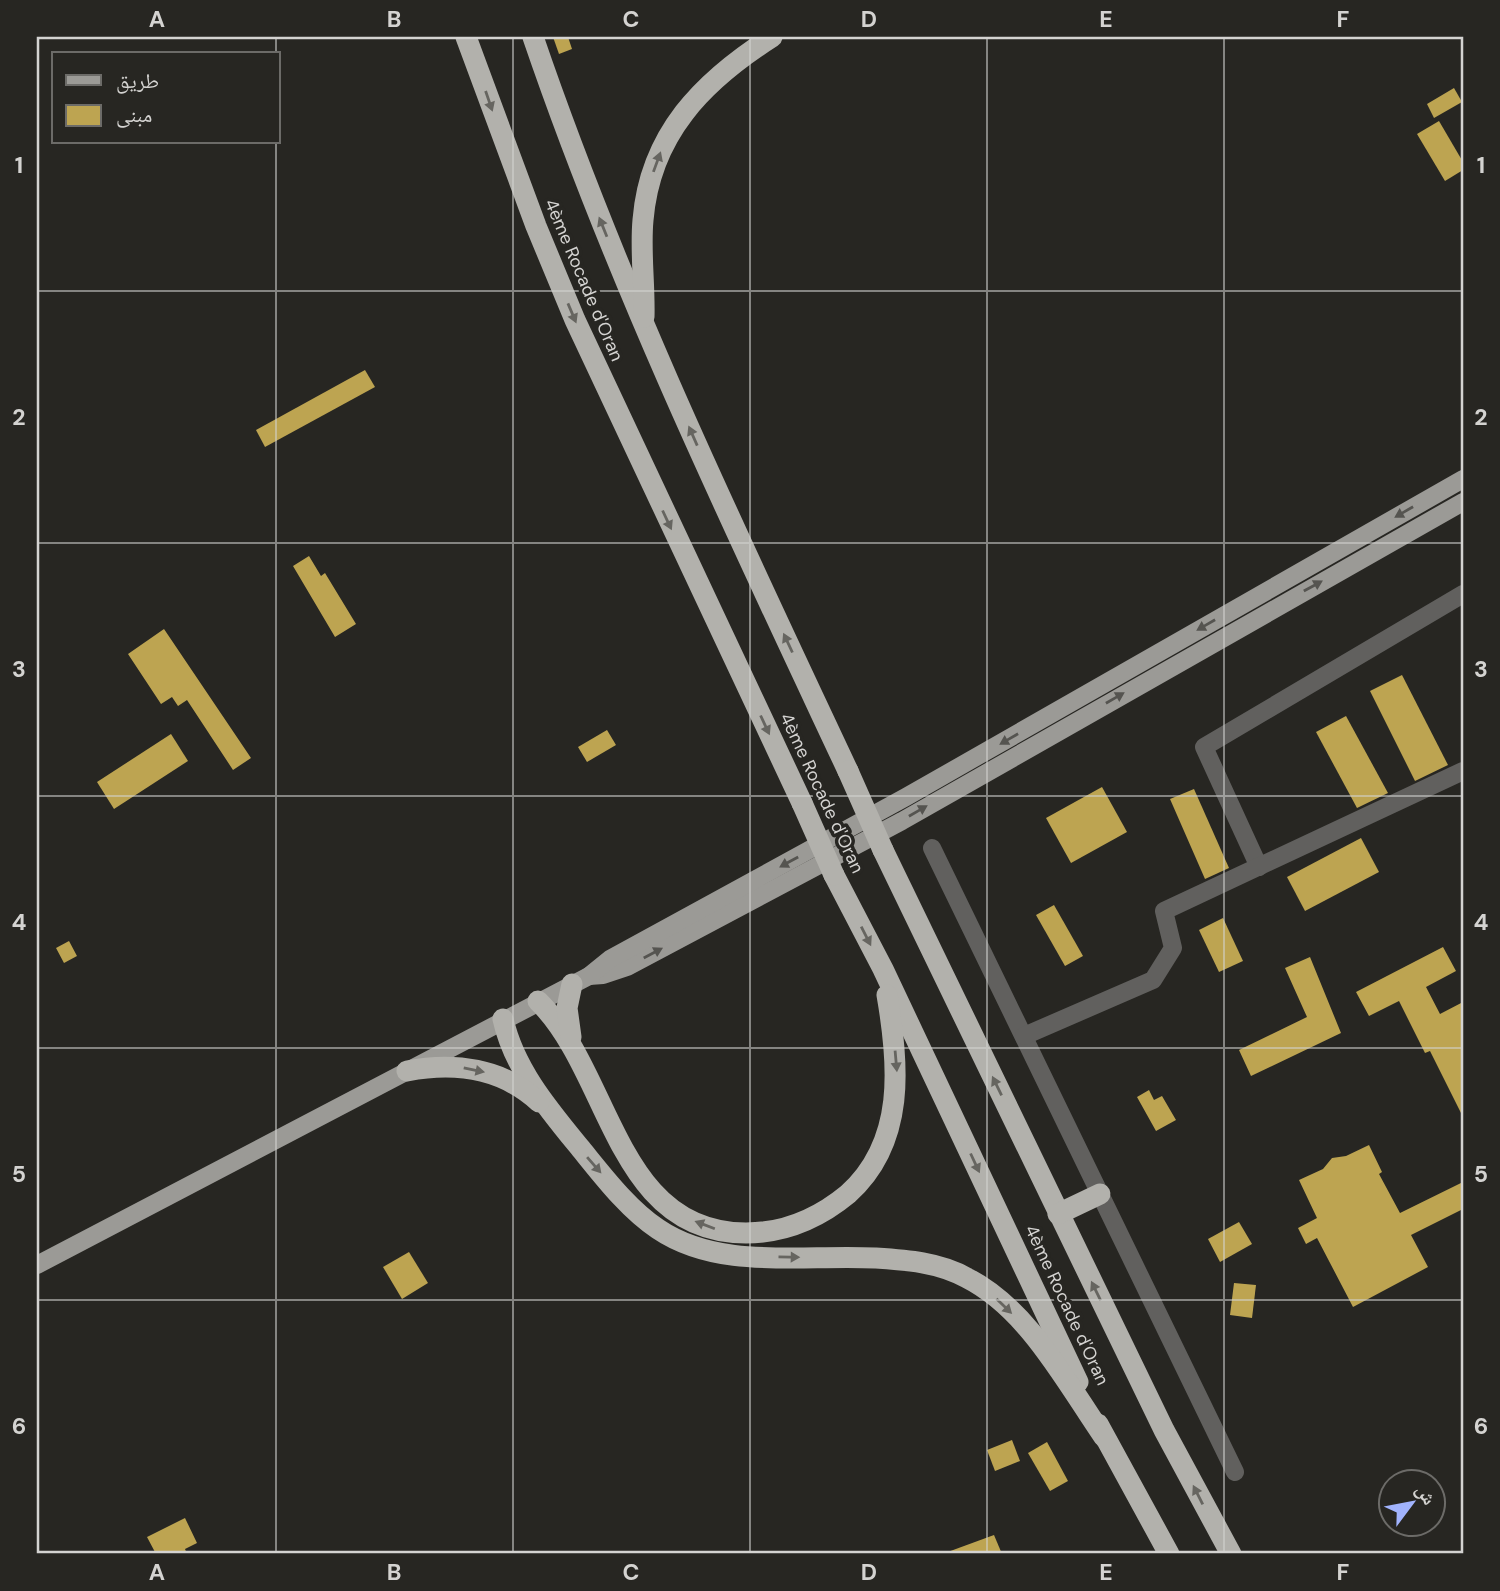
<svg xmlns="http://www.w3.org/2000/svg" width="1500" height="1591" font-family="'DM Sans','Noto Naskh Arabic',sans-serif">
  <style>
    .building { fill: #bda451 }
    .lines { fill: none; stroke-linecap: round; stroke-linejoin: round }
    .minor { stroke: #61605e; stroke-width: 18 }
    .major { stroke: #9b9a96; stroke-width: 18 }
    .highway { stroke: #b2b1ac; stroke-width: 21 }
    .highway-bridge { stroke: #b2b1ac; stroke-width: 21 }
    .oneway { fill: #666560 }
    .oneway2 { fill: #555450 }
    .grid { fill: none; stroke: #d4d3d1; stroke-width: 2; stroke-opacity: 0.55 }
    .labels { text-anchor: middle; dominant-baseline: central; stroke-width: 7; stroke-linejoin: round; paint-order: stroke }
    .street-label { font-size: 18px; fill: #d4d3d1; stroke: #272622 }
    .neatline { fill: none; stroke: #d4d3d1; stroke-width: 2.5 }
    .grid-label { font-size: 23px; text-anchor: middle; font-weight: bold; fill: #d4d3d1 }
  </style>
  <rect width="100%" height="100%" fill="#272622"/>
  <g class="building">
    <polygon points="553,37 568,37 572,49 559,54"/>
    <polygon points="1454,88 1462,102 1434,118 1427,104"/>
    <polygon points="1439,121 1463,162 1463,170 1445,181 1417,134"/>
    <polygon points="365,370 375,387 265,447 256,430"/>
    <polygon points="309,556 321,576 325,573 356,624 335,637 293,566"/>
    <polygon points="164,629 251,758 233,770 187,700 178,706 172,697 161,704 128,654"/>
    <polygon points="1402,675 1448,765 1415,781 1370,691"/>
    <polygon points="1346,716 1388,793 1357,808 1316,732"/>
    <polygon points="607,730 616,745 587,762 578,747"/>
    <polygon points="171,734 188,761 114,809 97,782"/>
    <polygon points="1102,787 1127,832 1071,863 1046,818"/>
    <polygon points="1194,789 1229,868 1205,879 1170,799"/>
    <polygon points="1361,838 1379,872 1305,911 1287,877"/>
    <polygon points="1054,905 1083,956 1065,966 1036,915"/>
    <polygon points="1223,918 1243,961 1219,972 1199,930"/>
    <polygon points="69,941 77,956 64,963 56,948"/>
    <polygon points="1443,947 1456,971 1426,987 1440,1014 1463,1002 1463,1117 1430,1051 1425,1053 1399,1001 1369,1016 1356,992"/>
    <polygon points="1310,957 1341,1033 1251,1076 1239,1050 1307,1017 1285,968"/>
    <polygon points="1149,1090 1154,1100 1162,1096 1176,1120 1156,1131 1137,1097"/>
    <polygon points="1369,1145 1382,1172 1379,1174 1400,1213 1463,1182 1463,1209 1411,1235 1428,1267 1353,1307 1317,1238 1306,1244 1298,1228 1317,1218 1299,1180 1323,1169 1332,1158 1346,1156"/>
    <polygon points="1239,1222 1252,1244 1220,1262 1208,1239"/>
    <polygon points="409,1252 428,1283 402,1299 383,1267"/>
    <polygon points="1234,1283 1256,1285 1252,1318 1230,1315"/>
    <polygon points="1012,1440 1020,1461 995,1471 987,1450"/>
    <polygon points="1047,1442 1068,1481 1050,1491 1028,1453"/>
    <polygon points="185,1518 197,1543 185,1549 187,1554 156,1554 147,1537"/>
    <polygon points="994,1535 1002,1554 945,1554 945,1553"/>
  </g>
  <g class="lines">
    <g class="minor">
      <polyline points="932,848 1235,1472"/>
      <polyline points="1259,867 1204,747 1463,594"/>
      <polyline points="1024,1036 1153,980 1173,948 1164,911 1463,771"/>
    </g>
    <g class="major">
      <polyline points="589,976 603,975 627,967 902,821 1463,502"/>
      <polyline points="37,1265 589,976 610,959 906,797 1463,479"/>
    </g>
    <g class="highway">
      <polyline points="466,37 536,226 575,320 802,803"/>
      <path d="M 533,37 C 619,289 735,530 848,771"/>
      <path d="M 644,317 C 645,285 640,252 643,220 C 650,134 703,81 772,37"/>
      <polyline points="883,850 1164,1430 1231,1554"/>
      <polyline points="834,875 883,969 1078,1382"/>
      <path d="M 538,1001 C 612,1073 615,1233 746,1233 C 785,1233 819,1218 848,1194 C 906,1142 899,1064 887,995"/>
      <path d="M 503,1019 C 514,1069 549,1110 581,1149 C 603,1176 628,1209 658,1229 C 720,1271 804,1254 875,1258 C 906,1260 939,1262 967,1278 C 1028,1309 1066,1382 1104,1437"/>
      <polyline points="571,1037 567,1008 572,984"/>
      <path d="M 407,1071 C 454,1062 502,1068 539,1102"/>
      <polyline points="1058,1214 1100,1194"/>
      <polyline points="1098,1424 1169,1554"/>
    </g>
    <g class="highway-bridge">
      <polyline points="848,771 883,850"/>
      <polyline points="802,803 834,875"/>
    </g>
  </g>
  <defs><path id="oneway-solid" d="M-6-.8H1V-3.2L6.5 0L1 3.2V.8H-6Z" transform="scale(1.75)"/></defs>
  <g class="oneway">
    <use href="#oneway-solid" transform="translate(489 101) rotate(71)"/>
    <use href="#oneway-solid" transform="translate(657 162) rotate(-70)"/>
    <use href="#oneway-solid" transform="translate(603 227) rotate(-112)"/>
    <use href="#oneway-solid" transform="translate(572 313) rotate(67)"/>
    <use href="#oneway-solid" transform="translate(693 436) rotate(-114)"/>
    <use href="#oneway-solid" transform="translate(667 520) rotate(65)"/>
    <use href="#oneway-solid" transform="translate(788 643) rotate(-115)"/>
    <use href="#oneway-solid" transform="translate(765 725) rotate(65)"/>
    <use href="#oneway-solid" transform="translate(866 936) rotate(63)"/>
    <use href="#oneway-solid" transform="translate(896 1061) rotate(85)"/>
    <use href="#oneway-solid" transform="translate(474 1070) rotate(12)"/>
    <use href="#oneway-solid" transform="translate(997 1086) rotate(-116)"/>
    <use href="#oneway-solid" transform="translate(975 1163) rotate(65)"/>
    <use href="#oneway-solid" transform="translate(594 1165) rotate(49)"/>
    <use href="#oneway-solid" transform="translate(705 1225) rotate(-159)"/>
    <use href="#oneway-solid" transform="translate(789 1257) rotate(1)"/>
    <use href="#oneway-solid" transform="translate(1096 1291) rotate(-116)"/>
    <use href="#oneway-solid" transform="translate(1004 1306) rotate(44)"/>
    <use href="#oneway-solid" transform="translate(1198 1495) rotate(-117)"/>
  </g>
  <g class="oneway2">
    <use href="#oneway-solid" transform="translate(1404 512) rotate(150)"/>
    <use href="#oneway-solid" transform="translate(1313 586) rotate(-29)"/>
    <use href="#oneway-solid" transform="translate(1206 625) rotate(150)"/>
    <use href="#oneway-solid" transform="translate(1115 698) rotate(-30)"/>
    <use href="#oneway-solid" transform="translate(1009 739) rotate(150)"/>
    <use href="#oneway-solid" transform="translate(918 811) rotate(-30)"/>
    <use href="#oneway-solid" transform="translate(789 862) rotate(151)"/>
    <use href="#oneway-solid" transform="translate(653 953) rotate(-28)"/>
  </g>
  <path class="grid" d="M 276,37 L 276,54M 513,37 L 513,1554M 750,37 L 750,1554M 987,37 L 987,1554M 1224,37 L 1224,1554M 276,142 L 276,1554M 37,291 L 1463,291M 37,543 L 1463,543M 37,796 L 1463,796M 37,1048 L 1463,1048M 37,1300 L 1463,1300"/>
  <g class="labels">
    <g class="street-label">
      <text transform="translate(584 280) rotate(67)">4ème Rocade d'Oran</text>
      <text transform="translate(822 793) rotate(65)">4ème Rocade d'Oran</text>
      <text transform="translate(1067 1305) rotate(65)">4ème Rocade d'Oran</text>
    </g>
  </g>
  <rect width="1500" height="1591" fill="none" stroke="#272622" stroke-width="77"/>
  <rect x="52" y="52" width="228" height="91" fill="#272622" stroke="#6c6b68" stroke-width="2"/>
  <rect x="66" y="75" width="35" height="10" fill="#9b9a96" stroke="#6c6b68" stroke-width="2"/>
  <text x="116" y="88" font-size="21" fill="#d4d3d1">طريق</text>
  <rect x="66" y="105" width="35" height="21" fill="#bda451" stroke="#6c6b68" stroke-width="2"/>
  <text x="116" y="122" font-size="21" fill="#d4d3d1">مبنى</text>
  <g transform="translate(1412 1503) rotate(58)"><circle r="33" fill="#272622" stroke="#6c6b68" stroke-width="2"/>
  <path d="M0-5L12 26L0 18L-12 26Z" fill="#a1b3fd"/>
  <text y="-10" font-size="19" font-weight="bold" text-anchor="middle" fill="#d4d3d1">ش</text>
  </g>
  <rect x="38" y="38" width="1424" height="1514" class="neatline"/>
  <g class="grid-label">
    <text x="157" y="27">A</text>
    <text x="394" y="27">B</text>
    <text x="631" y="27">C</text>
    <text x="869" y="27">D</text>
    <text x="1106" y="27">E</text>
    <text x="1343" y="27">F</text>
    <text x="19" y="173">1</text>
    <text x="1481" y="173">1</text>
    <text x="19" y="425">2</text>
    <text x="1481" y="425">2</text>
    <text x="19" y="677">3</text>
    <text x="1481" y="677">3</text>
    <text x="19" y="930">4</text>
    <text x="1481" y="930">4</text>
    <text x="19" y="1182">5</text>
    <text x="1481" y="1182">5</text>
    <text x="19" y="1434">6</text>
    <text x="1481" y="1434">6</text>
    <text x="157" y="1580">A</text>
    <text x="394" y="1580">B</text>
    <text x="631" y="1580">C</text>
    <text x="869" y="1580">D</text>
    <text x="1106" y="1580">E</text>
    <text x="1343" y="1580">F</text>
  </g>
</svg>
